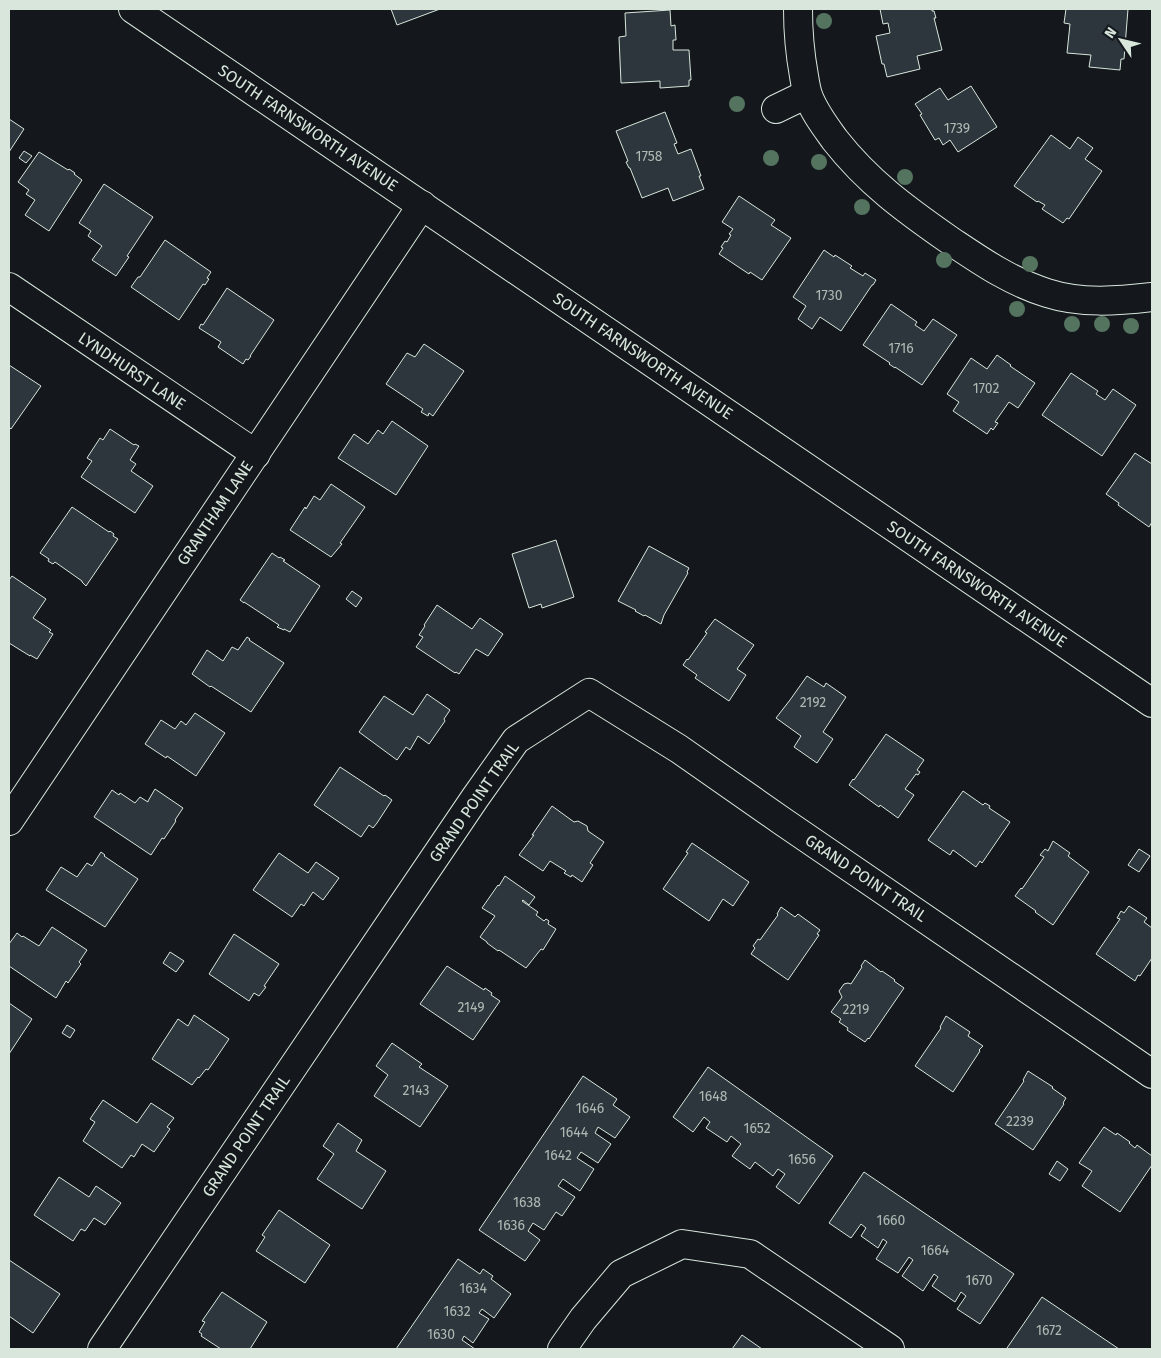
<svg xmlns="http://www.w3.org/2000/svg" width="1161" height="1358" font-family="'Fira Sans',sans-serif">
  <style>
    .building { fill: #2c363c; stroke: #d8e6dc }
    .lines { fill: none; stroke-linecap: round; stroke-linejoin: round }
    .minor-casing { stroke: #d8e6dc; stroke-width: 30 }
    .minor { stroke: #14181c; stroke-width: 28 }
    .tree { fill: #55745f }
    .labels { text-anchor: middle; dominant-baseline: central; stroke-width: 4; stroke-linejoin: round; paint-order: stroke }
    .number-label { font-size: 14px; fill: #adbab4 }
    .street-label { font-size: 16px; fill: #d8e6dc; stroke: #14181c }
  </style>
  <rect width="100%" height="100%" fill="#14181c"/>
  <g class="building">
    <polygon points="391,9 440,9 397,25"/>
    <polygon points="880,9 932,9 932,11 934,11 936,18 934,18 942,50 917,56 920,69 887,77 884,64 882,64 876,36 890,33 888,23 883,24"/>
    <polygon points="1066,9 1128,9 1124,59 1121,59 1120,70 1089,67 1091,55 1067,53 1070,24 1064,23"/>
    <polygon points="670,10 671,26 675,25 676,40 673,40 673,50 689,50 691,80 689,80 689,86 660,88 660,81 621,83 619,37 626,36 625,13"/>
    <polygon points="971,86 997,127 958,152 950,140 943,145 939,138 935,140 920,115 922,114 915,104 940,88 948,100"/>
    <polygon points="665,112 677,143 674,144 678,154 691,149 701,176 699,176 704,189 673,201 668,188 642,198 630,168 629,168 626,162 628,161 616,131"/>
    <polygon points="9,119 24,129 9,152"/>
    <polygon points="1051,135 1070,149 1078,137 1093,148 1085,159 1102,171 1069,219 1067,218 1063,223 1042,209 1045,205 1038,201 1037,202 1014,186"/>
    <polygon points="24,151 32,156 26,163 19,158"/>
    <polygon points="39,152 68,170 69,169 75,173 74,174 82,180 49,231 25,215 35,200 26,194 29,190 18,182"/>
    <polygon points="104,184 153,217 127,256 129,257 116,276 92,260 102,246 88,236 91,231 79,223"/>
    <polygon points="739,196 775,220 771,225 791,238 762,280 750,272 749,274 719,254 723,248 721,247 725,241 727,242 731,235 729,234 733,229 722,222"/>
    <polygon points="165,240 211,272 207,278 209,279 205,285 203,284 179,320 131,287 138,277 140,277"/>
    <polygon points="824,250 834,257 835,255 852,266 850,268 863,276 865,273 876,280 873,285 872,285 841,331 820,317 812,329 798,319 806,306 793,297"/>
    <polygon points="227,288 274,320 250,356 251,356 248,360 246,359 243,364 218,347 221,342 199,328 201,324 203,325"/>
    <polygon points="891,304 917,322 915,325 924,331 933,319 957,335 922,385 895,367 895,368 889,364 890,363 863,345"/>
    <polygon points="424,344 464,371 433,416 429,413 428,416 421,412 423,409 386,384 407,353 415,357"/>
    <polygon points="997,355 1011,365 1010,366 1035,383 1018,408 1009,402 995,422 998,423 993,430 991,428 987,434 953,411 959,402 947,394 971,358 987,369"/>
    <polygon points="9,365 41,386 11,429 9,427"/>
    <polygon points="1071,373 1098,391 1096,394 1105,400 1113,389 1136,405 1102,456 1042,415"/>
    <polygon points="392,421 428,446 396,495 338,458 354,434 368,444 378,430 383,434"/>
    <polygon points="110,429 134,445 135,444 139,446 130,460 136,464 131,471 153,486 135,513 81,477 92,461 87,458 100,438 103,440"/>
    <polygon points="1135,453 1152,464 1152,522 1149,527 1118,505 1119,503 1106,494"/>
    <polygon points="331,484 365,507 340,543 342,544 331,557 290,530 305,507 306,509 314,496 320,500"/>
    <polygon points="72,507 109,532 110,531 114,534 113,536 118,539 86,586 82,582 82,581 55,562 53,564 48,561 49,559 40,553"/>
    <polygon points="556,540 574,597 542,608 541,604 529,608 512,554"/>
    <polygon points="649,546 689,568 687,572 688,573 664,615 661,624 645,615 644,616 635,611 636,610 618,601"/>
    <polygon points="272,553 279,558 280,557 285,560 283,561 320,586 290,632 284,629 284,630 277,627 279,625 244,602 244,603 240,600"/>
    <polygon points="12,576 46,599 33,618 51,630 49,632 53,634 37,659 30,655 30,656 9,643 9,580"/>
    <polygon points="352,591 362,598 356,607 346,599"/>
    <polygon points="437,605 472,629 480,618 503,634 488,656 476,649 459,674 456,672 455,673 416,647 423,637 419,635 425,626 424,625"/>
    <polygon points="715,619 754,645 737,669 746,675 729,701 695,678 697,675 683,665 687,659 688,660 707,633 705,632"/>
    <polygon points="247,637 250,639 249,640 284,663 251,712 211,686 210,687 192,674 207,650 223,661 232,647 238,650"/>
    <polygon points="807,676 824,687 826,683 846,697 823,732 833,739 817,763 794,747 801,736 776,718 790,700"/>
    <polygon points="427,694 450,710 444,719 445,721 429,744 418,736 410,750 406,747 397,760 359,732 384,696 413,715"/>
    <polygon points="195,713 225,733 196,776 167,756 166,758 145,744 161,720 175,729 181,721 186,725"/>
    <polygon points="886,734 924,760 917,770 920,772 918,775 916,774 905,789 914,795 898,818 880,805 879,807 849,785 853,779 854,780"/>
    <polygon points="340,767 384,796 385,795 392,800 377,823 373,828 369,825 361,837 314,805"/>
    <polygon points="155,789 183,808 175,820 176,821 164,839 162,838 151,855 94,817 112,790 119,795 120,793 135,803 140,797 148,802 148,801"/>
    <polygon points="963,791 983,805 985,803 990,806 989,808 1010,822 982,863 980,861 976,867 953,850 950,855 928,840"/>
    <polygon points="552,806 574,822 578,821 587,826 588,831 604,842 590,863 593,865 582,882 572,875 571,877 564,873 566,871 550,861 543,871 519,855 534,835 532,835"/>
    <polygon points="1053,841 1070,853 1068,856 1089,872 1053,925 1035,912 1036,911 1015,896 1021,888 1022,889 1044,857 1040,855 1045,849 1048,851"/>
    <polygon points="692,843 749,882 733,906 723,899 709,921 663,889 688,853 686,852"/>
    <polygon points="1139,849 1150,856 1139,872 1128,865"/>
    <polygon points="101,852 105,855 104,856 138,879 105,927 46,890 61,867 77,877 87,863 92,866"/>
    <polygon points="279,853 308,873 316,862 339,878 323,900 313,892 304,906 301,904 292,917 253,890"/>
    <polygon points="505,876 535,897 529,905 523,900 522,901 538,912 536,915 544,921 546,919 549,921 548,924 556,929 543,950 541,949 526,968 499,950 498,951 487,943 487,942 480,937 495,916 482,908 498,885 499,886"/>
    <polygon points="1129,906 1147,918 1144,922 1152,928 1152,958 1140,976 1138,975 1135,981 1096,954 1120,919 1117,918 1121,911 1124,913"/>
    <polygon points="781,907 795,917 798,914 820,930 817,934 819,935 788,980 751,954 755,948 753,946 758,939 760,940 778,915 777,914"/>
    <polygon points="52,927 87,950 79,962 81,964 68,983 66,981 56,998 9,966 9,944 17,933 22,937 23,936 39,946"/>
    <polygon points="234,934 279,964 264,986 266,987 259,996 254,993 249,1001 209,974"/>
    <polygon points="170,952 184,961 176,972 163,963"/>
    <polygon points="865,960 881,972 882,971 895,980 894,981 904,988 869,1039 868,1038 865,1042 847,1030 848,1028 839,1022 841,1019 831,1012 842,997 839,991 844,984 848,983 851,984 862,967 861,966"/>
    <polygon points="447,966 484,990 485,988 492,993 491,995 500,1001 473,1040 420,1004"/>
    <polygon points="9,1003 32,1019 9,1054"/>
    <polygon points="194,1015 229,1039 208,1070 206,1069 199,1078 198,1077 192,1085 152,1059 178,1019 188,1026"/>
    <polygon points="946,1016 970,1032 968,1036 983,1046 979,1050 980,1051 953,1092 915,1066 941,1028 940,1027"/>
    <polygon points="67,1025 75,1030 70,1038 62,1033"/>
    <polygon points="392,1043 422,1064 419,1067 448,1086 420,1127 374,1096 388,1075 376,1066"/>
    <polygon points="708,1067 833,1156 799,1204 776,1187 785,1174 778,1169 773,1176 755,1162 750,1169 732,1156 741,1144 731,1136 727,1142 706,1128 710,1122 704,1117 693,1132 673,1117"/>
    <polygon points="1028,1071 1053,1087 1052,1088 1066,1098 1063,1103 1064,1104 1033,1150 995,1124 1024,1081 1023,1080"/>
    <polygon points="583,1076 617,1099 613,1105 630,1117 615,1138 598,1127 595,1133 611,1144 598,1163 581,1152 577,1158 594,1169 580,1191 563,1179 558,1186 575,1197 562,1216 556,1212 544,1230 533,1223 528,1231 540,1240 525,1261 479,1230"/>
    <polygon points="103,1100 137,1123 151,1103 174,1118 167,1127 170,1129 154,1152 142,1144 134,1157 131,1155 122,1168 83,1141 95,1122 90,1119"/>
    <polygon points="338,1123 362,1140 356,1151 386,1171 362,1209 317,1179 334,1154 323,1146"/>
    <polygon points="1104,1127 1116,1135 1117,1133 1130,1142 1129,1143 1135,1148 1137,1145 1152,1156 1152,1165 1120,1212 1082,1186 1092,1171 1079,1163"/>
    <polygon points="1057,1161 1068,1169 1060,1181 1049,1174"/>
    <polygon points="864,1172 1014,1274 980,1324 957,1309 966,1296 961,1292 955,1302 932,1286 938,1277 934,1274 923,1291 902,1276 913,1260 909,1257 898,1273 876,1259 887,1242 883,1239 878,1248 861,1236 866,1228 861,1224 851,1238 829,1223"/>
    <polygon points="59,1177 89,1197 96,1186 121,1203 105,1225 94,1218 85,1231 81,1229 73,1241 34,1215"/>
    <polygon points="279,1210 330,1245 305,1283 256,1251 265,1237 262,1235"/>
    <polygon points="458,1259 480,1274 483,1269 493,1276 491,1279 511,1294 494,1318 482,1309 479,1313 489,1319 473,1343 464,1336 462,1340 475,1349 396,1349"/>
    <polygon points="9,1260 60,1294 33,1333 9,1316"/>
    <polygon points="222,1292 267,1322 250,1349 221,1349 201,1336 202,1334 199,1332 205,1322 202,1321"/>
    <polygon points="1042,1297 1119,1349 1009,1349 1007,1348"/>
    <polygon points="742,1335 762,1349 732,1349"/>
  </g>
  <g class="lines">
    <defs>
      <g id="minor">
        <path d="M 133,9 C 473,240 813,471 1152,703"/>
        <path d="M 798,9 C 798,32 800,54 804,76 C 805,82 806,89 808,95 C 814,112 825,126 835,140 C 868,182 905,209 948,239 C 981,261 1009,281 1047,293 C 1081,304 1117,301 1152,297"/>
        <polyline points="776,109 807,94"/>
        <polyline points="9,287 256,454"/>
        <polyline points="9,821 422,205"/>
        <polyline points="102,1349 475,798 516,740 589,693 679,749 782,821 1152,1074"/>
        <polyline points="562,1349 583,1319 621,1274 682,1244 750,1254 890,1349"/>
      </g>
    </defs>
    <use href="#minor" class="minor-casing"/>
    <use href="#minor" class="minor"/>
  </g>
  <g class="tree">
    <circle cx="824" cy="21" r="8"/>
    <circle cx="737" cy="104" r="8"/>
    <circle cx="771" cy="158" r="8"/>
    <circle cx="819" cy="162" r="8"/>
    <circle cx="905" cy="177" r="8"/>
    <circle cx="862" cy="207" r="8"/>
    <circle cx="944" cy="260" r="8"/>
    <circle cx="1030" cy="264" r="8"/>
    <circle cx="1017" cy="309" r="8"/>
    <circle cx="1072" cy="324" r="8"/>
    <circle cx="1102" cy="324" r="8"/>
    <circle cx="1131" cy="326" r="8"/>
  </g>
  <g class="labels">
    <g class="number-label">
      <text x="957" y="128">1739</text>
      <text x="649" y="156">1758</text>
      <text x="829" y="295">1730</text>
      <text x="901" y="348">1716</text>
      <text x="986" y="388">1702</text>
      <text x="813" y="702">2192</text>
      <text x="471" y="1007">2149</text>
      <text x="856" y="1009">2219</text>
      <text x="416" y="1090">2143</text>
      <text x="713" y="1096">1648</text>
      <text x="590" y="1108">1646</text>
      <text x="1020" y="1121">2239</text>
      <text x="757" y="1128">1652</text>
      <text x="574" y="1132">1644</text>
      <text x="558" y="1155">1642</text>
      <text x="802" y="1159">1656</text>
      <text x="527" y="1202">1638</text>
      <text x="891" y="1220">1660</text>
      <text x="511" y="1225">1636</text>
      <text x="935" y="1250">1664</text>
      <text x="979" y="1280">1670</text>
      <text x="473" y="1288">1634</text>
      <text x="457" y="1311">1632</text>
      <text x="1049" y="1330">1672</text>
      <text x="441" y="1334">1630</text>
    </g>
    <g class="street-label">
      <text transform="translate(308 128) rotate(34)">SOUTH FARNSWORTH AVENUE</text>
      <text transform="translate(643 356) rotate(34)">SOUTH FARNSWORTH AVENUE</text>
      <text transform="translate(132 371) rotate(34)">LYNDHURST LANE</text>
      <text transform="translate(215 513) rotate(-56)">GRANTHAM LANE</text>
      <text transform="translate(977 584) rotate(34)">SOUTH FARNSWORTH AVENUE</text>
      <text transform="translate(474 802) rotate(-55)">GRAND POINT TRAIL</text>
      <text transform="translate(866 878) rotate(34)">GRAND POINT TRAIL</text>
      <text transform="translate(246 1136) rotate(-56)">GRAND POINT TRAIL</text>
    </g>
  </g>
  <rect width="1161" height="1358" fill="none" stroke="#d8e6dc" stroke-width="20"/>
  <g transform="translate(1121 40) rotate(305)" stroke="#14181c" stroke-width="4" paint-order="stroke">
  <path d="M0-4L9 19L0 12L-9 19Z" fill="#d8e6dc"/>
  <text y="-8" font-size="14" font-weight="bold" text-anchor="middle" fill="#d8e6dc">N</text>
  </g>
</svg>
